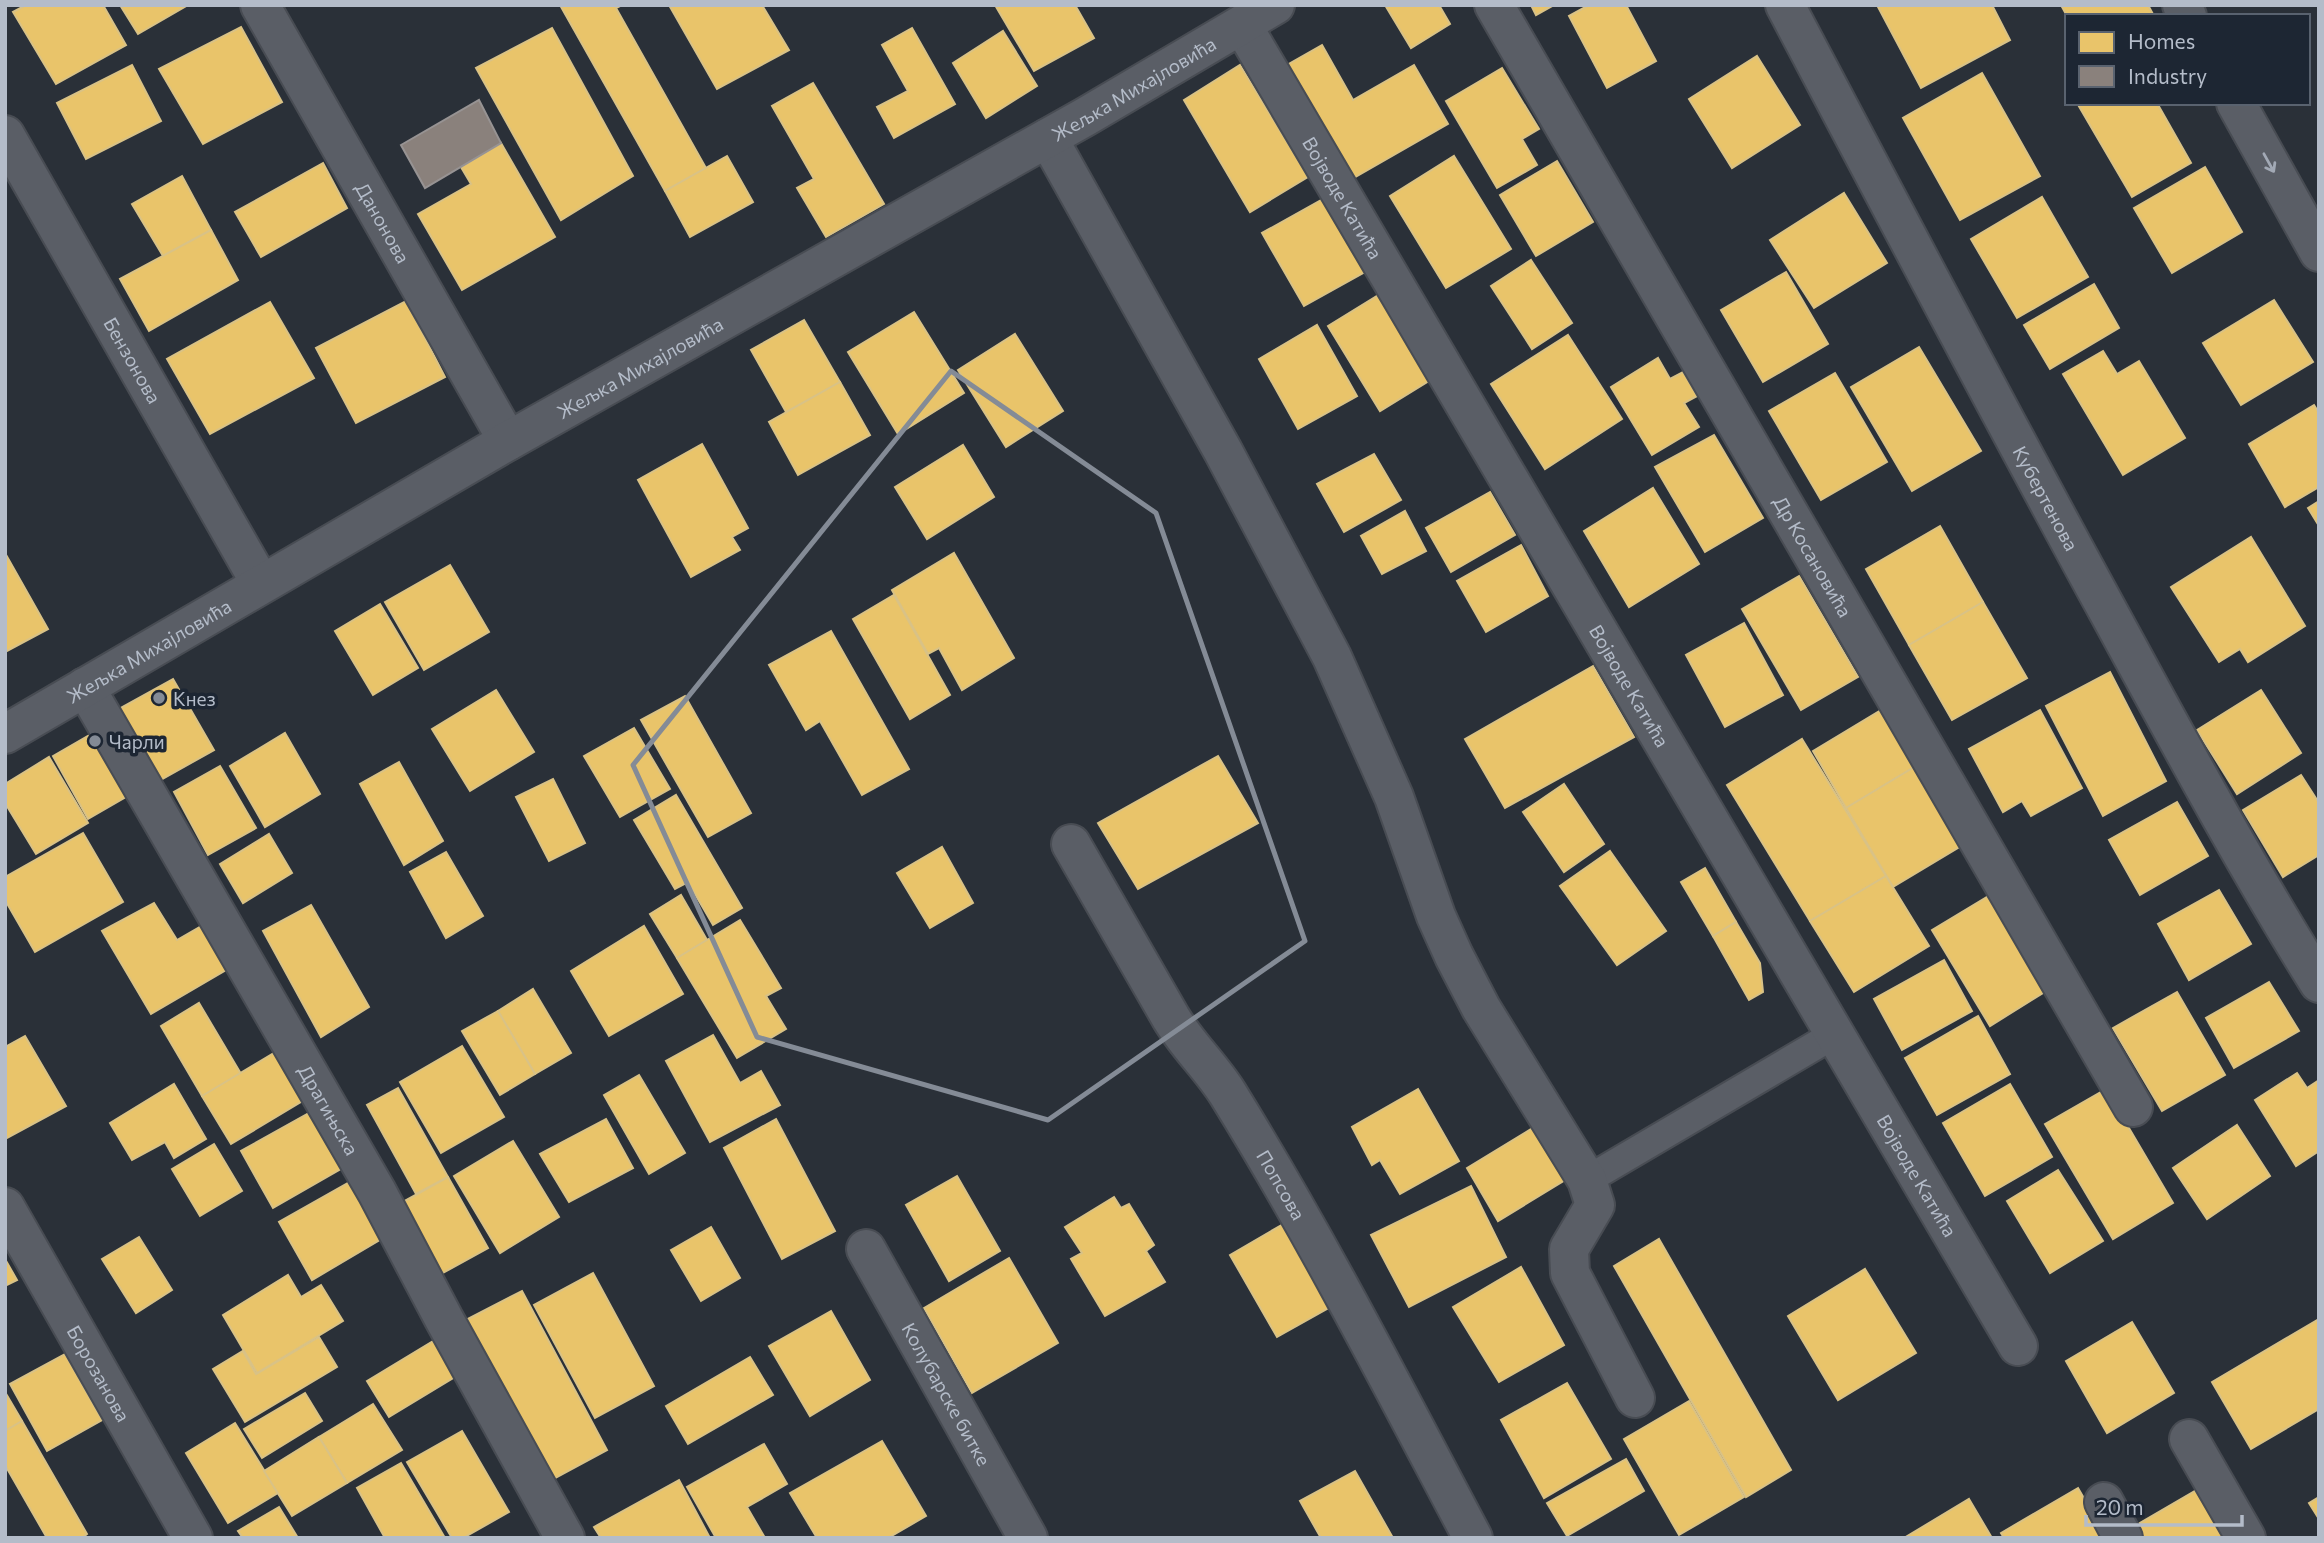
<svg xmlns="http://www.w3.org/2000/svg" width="2324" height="1543" font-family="Commissioner,sans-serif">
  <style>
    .homes { fill: #e9c46a; stroke: #d9c286; stroke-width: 2 }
    .industry { fill: #8a817c; stroke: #979393; stroke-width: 2 }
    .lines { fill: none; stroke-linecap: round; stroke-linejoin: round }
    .service-casing { stroke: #484c53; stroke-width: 32 }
    .minor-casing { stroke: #484c53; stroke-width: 42 }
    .service { stroke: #5a5e66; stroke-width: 28 }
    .minor { stroke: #5a5e66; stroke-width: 38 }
    .oneway { stroke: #a2a9b5 }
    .marked { fill: none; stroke: #848b96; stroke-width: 5; stroke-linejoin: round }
    .poi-dot { fill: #848b96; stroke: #1d2633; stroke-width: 2.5 }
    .labels { text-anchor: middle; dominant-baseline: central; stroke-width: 7; stroke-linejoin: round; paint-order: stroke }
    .street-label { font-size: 19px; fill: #b4bcc9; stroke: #1d2633 }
    .poi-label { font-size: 19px; fill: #b4bcc9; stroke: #1d2633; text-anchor: start }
  </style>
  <rect width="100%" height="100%" fill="#2a3038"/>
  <g class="homes">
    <polygon points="26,5 103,5 126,45 56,84 13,12"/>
    <polygon points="120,5 188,5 138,34"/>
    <polygon points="560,5 622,5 616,8 706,168 665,191"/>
    <polygon points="669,5 762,5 789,50 717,89"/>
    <polygon points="995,5 1075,5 1094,38 1034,71"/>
    <polygon points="1385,5 1439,5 1450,24 1411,48"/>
    <polygon points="1531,5 1554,5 1536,15"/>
    <polygon points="1589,5 1626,5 1656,61 1607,88 1569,16"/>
    <polygon points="1877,5 1992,5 2010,40 1921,88"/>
    <polygon points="2061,5 2148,5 2154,16 2067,16"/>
    <polygon points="241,27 282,102 203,144 159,69"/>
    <polygon points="552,28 633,176 561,220 476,68"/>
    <polygon points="912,28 955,104 894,138 877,107 908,91 882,45"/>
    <polygon points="1003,31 1037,86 986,118 953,63"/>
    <polygon points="1322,45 1353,100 1414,65 1448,124 1345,183 1278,70"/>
    <polygon points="1757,56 1800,125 1732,168 1689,99"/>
    <polygon points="132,65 161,121 86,159 57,103"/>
    <polygon points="1240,65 1308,177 1250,212 1184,100"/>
    <polygon points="1502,68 1539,129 1522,139 1537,165 1497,188 1446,101"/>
    <polygon points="1982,73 2040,176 1960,220 1903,118"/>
    <polygon points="813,83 884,204 826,237 797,188 814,179 772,106"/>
    <polygon points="2077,103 2157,103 2191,163 2132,197"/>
    <polygon points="501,143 555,237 462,290 418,214 471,184 461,167"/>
    <polygon points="727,156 753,202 690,237 665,191"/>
    <polygon points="1454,156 1511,249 1446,288 1390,196"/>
    <polygon points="1557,161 1593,222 1536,256 1500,195"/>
    <polygon points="323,163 347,208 261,257 235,212"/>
    <polygon points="2205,167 2242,232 2172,273 2134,208"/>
    <polygon points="182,176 211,230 163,256 132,204"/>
    <polygon points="1844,193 1887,263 1814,308 1770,240"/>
    <polygon points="1330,195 1372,268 1304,306 1262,233"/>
    <polygon points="2042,197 2088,277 2017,318 1971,239"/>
    <polygon points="211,230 238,280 149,331 120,279"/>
    <polygon points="1531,260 1572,323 1532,349 1491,286"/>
    <polygon points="1786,272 1828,344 1763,382 1721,310"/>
    <polygon points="2094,284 2119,328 2050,369 2024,325"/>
    <polygon points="1390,288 1442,373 1380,411 1328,326"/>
    <polygon points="2274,300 2313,362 2241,405 2203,343"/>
    <polygon points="406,301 445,377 356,423 316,348"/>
    <polygon points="270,302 314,378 210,434 167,359"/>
    <polygon points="914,312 964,393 898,434 848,352"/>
    <polygon points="804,320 840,382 786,412 751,350"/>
    <polygon points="1317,325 1357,396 1298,429 1259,359"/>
    <polygon points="1015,334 1063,411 1006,447 958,370"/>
    <polygon points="1568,335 1622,419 1545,469 1491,384"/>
    <polygon points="1919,347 1981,451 1912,491 1851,387"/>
    <polygon points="2103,351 2117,374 2139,361 2185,438 2123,475 2063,374"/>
    <polygon points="1658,358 1670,379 1683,372 1697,396 1684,403 1699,427 1652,455 1611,387"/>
    <polygon points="1835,373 1887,462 1821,500 1769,411"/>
    <polygon points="840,382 870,435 798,475 769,422"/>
    <polygon points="2314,405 2319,413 2319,487 2285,507 2249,444"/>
    <polygon points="1714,435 1763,518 1705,552 1655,467"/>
    <polygon points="702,444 748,528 732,537 740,550 691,577 638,480"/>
    <polygon points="963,445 994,497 927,539 895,487"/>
    <polygon points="1374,454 1401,500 1344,532 1317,484"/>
    <polygon points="1653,488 1699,564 1629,607 1584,531"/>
    <polygon points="1490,492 1515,535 1451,572 1426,528"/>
    <polygon points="2319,501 2319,526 2308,508"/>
    <polygon points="1405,511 1426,551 1382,574 1361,536"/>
    <polygon points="1940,526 1983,602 1909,645 1866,569"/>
    <polygon points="2251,537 2305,626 2248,662 2240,649 2219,662 2171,587"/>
    <polygon points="1521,545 1548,596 1486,632 1457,581"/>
    <polygon points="5,553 48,629 5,652"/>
    <polygon points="954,553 1014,658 962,690 939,648 928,654 892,590"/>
    <polygon points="450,565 489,632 424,670 385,602"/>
    <polygon points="1799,576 1858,677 1801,710 1742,609"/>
    <polygon points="894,595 950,695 910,719 853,619"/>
    <polygon points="1983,602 2027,678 1952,720 1909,645"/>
    <polygon points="380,604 418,668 373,695 335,631"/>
    <polygon points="1744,623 1783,695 1725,727 1686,655"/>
    <polygon points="831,631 909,769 862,795 820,721 806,730 769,665"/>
    <polygon points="1593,666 1634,737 1505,808 1465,739"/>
    <polygon points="2110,672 2166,781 2103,816 2046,706"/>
    <polygon points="173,679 214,750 159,781 119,709"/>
    <polygon points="496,690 534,752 470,791 432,729"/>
    <polygon points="2261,690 2301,753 2237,794 2197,730"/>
    <polygon points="685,696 751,813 708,837 641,720"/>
    <polygon points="1883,709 1916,766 1846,808 1813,751"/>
    <polygon points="2040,710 2082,788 2031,816 2022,801 2003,812 1969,749"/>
    <polygon points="634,728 670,789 620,817 584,756"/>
    <polygon points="98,730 133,793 88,819 53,756"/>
    <polygon points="285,733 320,794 265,827 230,766"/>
    <polygon points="1802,739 1886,876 1810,921 1727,785"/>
    <polygon points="1218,756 1258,823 1138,889 1098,823"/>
    <polygon points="49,757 88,823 36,854 5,803 5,784"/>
    <polygon points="399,762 443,841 404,865 360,784"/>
    <polygon points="220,766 256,828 208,855 174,792"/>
    <polygon points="1916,766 1963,845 1893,887 1846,808"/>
    <polygon points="2301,775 2319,803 2319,855 2283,877 2243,810"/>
    <polygon points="553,779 585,843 549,861 516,797"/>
    <polygon points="1564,784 1604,844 1564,872 1523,812"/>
    <polygon points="676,795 742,908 713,925 688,882 675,889 634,820"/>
    <polygon points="2177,802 2208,856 2140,895 2109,840"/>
    <polygon points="83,833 123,902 35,952 5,900 5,877"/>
    <polygon points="269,834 292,873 243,903 220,864"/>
    <polygon points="942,847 973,903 930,928 897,873"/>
    <polygon points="1610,851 1666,931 1617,965 1560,886"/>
    <polygon points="446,852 483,916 446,938 410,872"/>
    <polygon points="1705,868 1736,922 1713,936 1681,882"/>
    <polygon points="1886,876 1929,946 1854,992 1810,921"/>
    <polygon points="2219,890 2251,944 2189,980 2158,924"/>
    <polygon points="681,895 707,940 677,958 650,914"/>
    <polygon points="1990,895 2048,990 1990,1026 1932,930"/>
    <polygon points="154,903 177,940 203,925 228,969 151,1014 102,931"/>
    <polygon points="311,905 369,1007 321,1037 263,931"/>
    <polygon points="740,920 781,988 766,996 786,1029 737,1058 677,958"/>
    <polygon points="1736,922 1760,963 1763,992 1749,1000 1713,936"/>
    <polygon points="644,926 683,994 609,1036 571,971"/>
    <polygon points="1944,960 1972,1011 1902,1050 1874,999"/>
    <polygon points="2269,982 2299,1031 2234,1068 2206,1018"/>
    <polygon points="533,989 571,1053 535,1074 498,1011"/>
    <polygon points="2177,992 2225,1075 2162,1111 2113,1028"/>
    <polygon points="199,1003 241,1074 202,1096 161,1026"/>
    <polygon points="498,1011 535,1074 500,1095 462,1031"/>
    <polygon points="1978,1016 2010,1074 1937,1115 1905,1058"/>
    <polygon points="713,1035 740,1083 761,1071 780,1105 710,1142 666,1061"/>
    <polygon points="25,1036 66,1106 5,1139 5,1047"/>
    <polygon points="462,1046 504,1117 441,1153 400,1082"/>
    <polygon points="277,1051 306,1099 231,1144 202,1096"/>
    <polygon points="2297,1073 2307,1088 2319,1080 2319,1151 2296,1166 2255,1100"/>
    <polygon points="639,1075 685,1153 649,1174 604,1095"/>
    <polygon points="174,1084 206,1139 174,1158 165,1142 132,1160 110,1123"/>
    <polygon points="2010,1084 2052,1157 1985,1196 1943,1123"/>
    <polygon points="398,1088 448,1177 416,1194 367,1105"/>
    <polygon points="1418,1089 1459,1161 1400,1194 1380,1160 1372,1165 1352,1127"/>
    <polygon points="2106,1089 2173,1203 2113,1239 2045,1124"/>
    <polygon points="316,1109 348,1165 273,1208 241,1151"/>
    <polygon points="606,1119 633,1168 569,1202 540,1154"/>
    <polygon points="776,1119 835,1231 782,1259 724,1148"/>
    <polygon points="2237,1125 2270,1176 2207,1219 2173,1168"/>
    <polygon points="1536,1126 1567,1179 1498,1221 1467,1168"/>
    <polygon points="513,1141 559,1217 500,1253 454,1176"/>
    <polygon points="214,1144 242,1191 200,1216 172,1169"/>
    <polygon points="2058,1170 2103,1241 2050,1273 2007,1201"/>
    <polygon points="957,1176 1000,1251 949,1281 906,1205"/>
    <polygon points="448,1177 488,1248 441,1274 401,1203"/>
    <polygon points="353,1180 385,1237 312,1280 279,1222"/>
    <polygon points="1471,1186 1506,1257 1409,1307 1371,1235"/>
    <polygon points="1114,1197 1121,1208 1129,1204 1154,1245 1146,1251 1165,1282 1105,1316 1071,1259 1082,1253 1065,1227"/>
    <polygon points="1285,1223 1332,1306 1277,1337 1230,1255"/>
    <polygon points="711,1227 740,1278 701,1301 671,1250"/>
    <polygon points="139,1237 172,1290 136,1313 102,1259"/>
    <polygon points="1659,1239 1791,1470 1746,1497 1614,1266"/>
    <polygon points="1009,1258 1058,1343 972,1393 924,1308"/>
    <polygon points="5,1259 17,1280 5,1286"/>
    <polygon points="1521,1267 1564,1345 1499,1382 1453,1307"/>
    <polygon points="1865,1269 1916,1353 1838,1400 1788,1316"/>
    <polygon points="593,1273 654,1386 595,1418 534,1305"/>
    <polygon points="288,1275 301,1297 321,1285 343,1321 257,1373 223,1315"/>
    <polygon points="522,1291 607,1450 548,1482 462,1322"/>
    <polygon points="831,1311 870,1380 810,1416 769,1346"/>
    <polygon points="2319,1319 2319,1409 2251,1449 2212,1382"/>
    <polygon points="2132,1322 2174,1393 2107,1433 2066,1361"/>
    <polygon points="319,1337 337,1367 245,1422 213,1369 243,1351 256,1374"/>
    <polygon points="438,1338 460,1374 389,1417 367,1381"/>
    <polygon points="65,1354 102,1420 47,1451 10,1384"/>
    <polygon points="750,1357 773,1395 688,1444 666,1406"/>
    <polygon points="1567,1383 1611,1459 1544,1498 1501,1420"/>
    <polygon points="5,1392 22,1421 5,1431"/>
    <polygon points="305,1393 322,1421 262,1458 244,1429"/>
    <polygon points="1689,1401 1744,1497 1679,1535 1624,1439"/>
    <polygon points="373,1404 402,1450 347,1483 319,1437"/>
    <polygon points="22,1421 87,1534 82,1538 47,1538 5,1465 5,1431"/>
    <polygon points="235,1423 278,1493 228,1523 186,1453"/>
    <polygon points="462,1431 509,1512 463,1538 452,1538 407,1462"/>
    <polygon points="319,1437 347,1483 292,1516 264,1471"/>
    <polygon points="882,1441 926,1516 888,1538 817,1538 790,1493"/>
    <polygon points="764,1444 787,1484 747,1507 765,1538 716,1538 687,1487"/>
    <polygon points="1626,1459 1644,1491 1567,1536 1547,1503"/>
    <polygon points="401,1463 445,1538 385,1538 357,1488"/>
    <polygon points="1355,1471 1393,1538 1321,1538 1300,1501"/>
    <polygon points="679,1480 710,1538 601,1538 594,1527"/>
    <polygon points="2207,1484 2230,1538 2139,1538 2133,1527"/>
    <polygon points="2078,1488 2107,1538 2004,1538 2001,1533"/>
    <polygon points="2319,1497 2319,1519 2309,1503"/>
    <polygon points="1969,1499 1992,1538 1904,1538"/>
    <polygon points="279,1507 298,1538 243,1538 238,1531"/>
  </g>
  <polygon class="industry" points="479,100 501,143 425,188 401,145"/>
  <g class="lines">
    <defs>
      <polyline id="service" points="1587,1180 1835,1034"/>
      <g id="minor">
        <path id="s1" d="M 260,5 L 508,441"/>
        <path id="s2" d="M 1494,5 L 2133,1107"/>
        <path id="s3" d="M 1785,5 C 1892,208 1999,412 2109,613 C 2177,738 2244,863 2319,983"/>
        <polyline points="2182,5 2187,16"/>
        <path id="s4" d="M 1242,25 L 2018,1346"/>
        <polyline points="2236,103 2319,252"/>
        <path id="s5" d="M 5,135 L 261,584"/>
        <polyline points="1048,138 1223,451 1332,657 1394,797 1436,916 1454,956 1481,1008 1587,1180 1595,1205 1569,1249 1570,1273 1635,1398"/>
        <path id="s6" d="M 85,687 L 377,1192 L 444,1319 L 565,1538"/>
        <path id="s7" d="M 5,734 L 508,441 L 1085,117 L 1275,5"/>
        <path id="s8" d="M 1071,844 L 1171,1018 C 1188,1046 1211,1067 1228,1094 C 1317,1238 1394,1389 1473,1538"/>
        <path id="s9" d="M 5,1207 L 193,1538"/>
        <path id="s10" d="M 866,1249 L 1028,1538"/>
        <polyline points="2189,1439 2246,1538"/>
        <polyline points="2104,1502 2123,1538"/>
      </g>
    </defs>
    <use href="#service" class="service-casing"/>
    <use href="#minor" class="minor-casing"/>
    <use href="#service" class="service"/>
    <use href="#minor" class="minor"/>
  </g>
  <defs><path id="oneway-shaft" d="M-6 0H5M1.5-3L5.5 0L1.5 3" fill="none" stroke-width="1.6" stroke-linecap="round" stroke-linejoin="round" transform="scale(1.75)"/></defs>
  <use class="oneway" href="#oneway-shaft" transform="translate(2269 163) rotate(61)"/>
  <path class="marked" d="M 951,371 L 1156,513 L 1305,941 L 1048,1120 L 757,1037 L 633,765 Z"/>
  <g class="poi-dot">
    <circle cx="159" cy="698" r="7"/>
    <circle cx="95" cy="741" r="7"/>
  </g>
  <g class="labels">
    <g class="street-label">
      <text stroke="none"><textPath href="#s7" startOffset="1300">Жељка Михајловића</textPath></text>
      <text stroke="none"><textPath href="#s4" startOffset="200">Војводе Катића</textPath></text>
      <text stroke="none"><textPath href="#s1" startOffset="250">Данонова</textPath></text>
      <text stroke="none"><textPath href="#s5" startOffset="259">Бензонова</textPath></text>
      <text stroke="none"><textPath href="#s7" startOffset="733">Жељка Михајловића</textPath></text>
      <text stroke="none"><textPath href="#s3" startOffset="558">Кубертенова</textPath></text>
      <text stroke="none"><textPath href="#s2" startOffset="637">Др Косановића</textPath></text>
      <text stroke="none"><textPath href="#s7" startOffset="166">Жељка Михајловића</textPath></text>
      <text stroke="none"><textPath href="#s4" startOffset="766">Војводе Катића</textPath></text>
      <text stroke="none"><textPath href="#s6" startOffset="488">Драгињска</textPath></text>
      <text stroke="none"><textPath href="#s4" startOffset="1334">Војводе Катића</textPath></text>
      <text stroke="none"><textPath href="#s8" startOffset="401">Попсова</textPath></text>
      <text stroke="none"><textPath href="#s9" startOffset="191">Борозанова</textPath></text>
      <text stroke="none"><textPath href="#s10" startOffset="166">Колубарске битке</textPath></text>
    </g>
    <g class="poi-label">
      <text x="173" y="698">Кнез</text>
      <text x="109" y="741">Чарли</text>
    </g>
  </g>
  <rect width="2324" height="1543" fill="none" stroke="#b4bcc9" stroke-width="14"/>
  <rect x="2065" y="14" width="245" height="91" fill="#1d2633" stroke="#59626f" stroke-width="2"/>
  <rect x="2079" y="32" width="35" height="21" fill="#e9c46a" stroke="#59626f" stroke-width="2"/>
  <text x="2128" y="49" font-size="21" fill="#b4bcc9">Homes</text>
  <rect x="2079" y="66" width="35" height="21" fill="#8a817c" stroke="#59626f" stroke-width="2"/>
  <text x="2128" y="84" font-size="21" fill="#b4bcc9">Industry</text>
  <path d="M2086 1515v10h156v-10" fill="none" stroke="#b4bcc9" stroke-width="3.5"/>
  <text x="2096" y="1515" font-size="21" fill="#b4bcc9" stroke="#1d2633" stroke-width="5" paint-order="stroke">20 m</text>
</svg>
